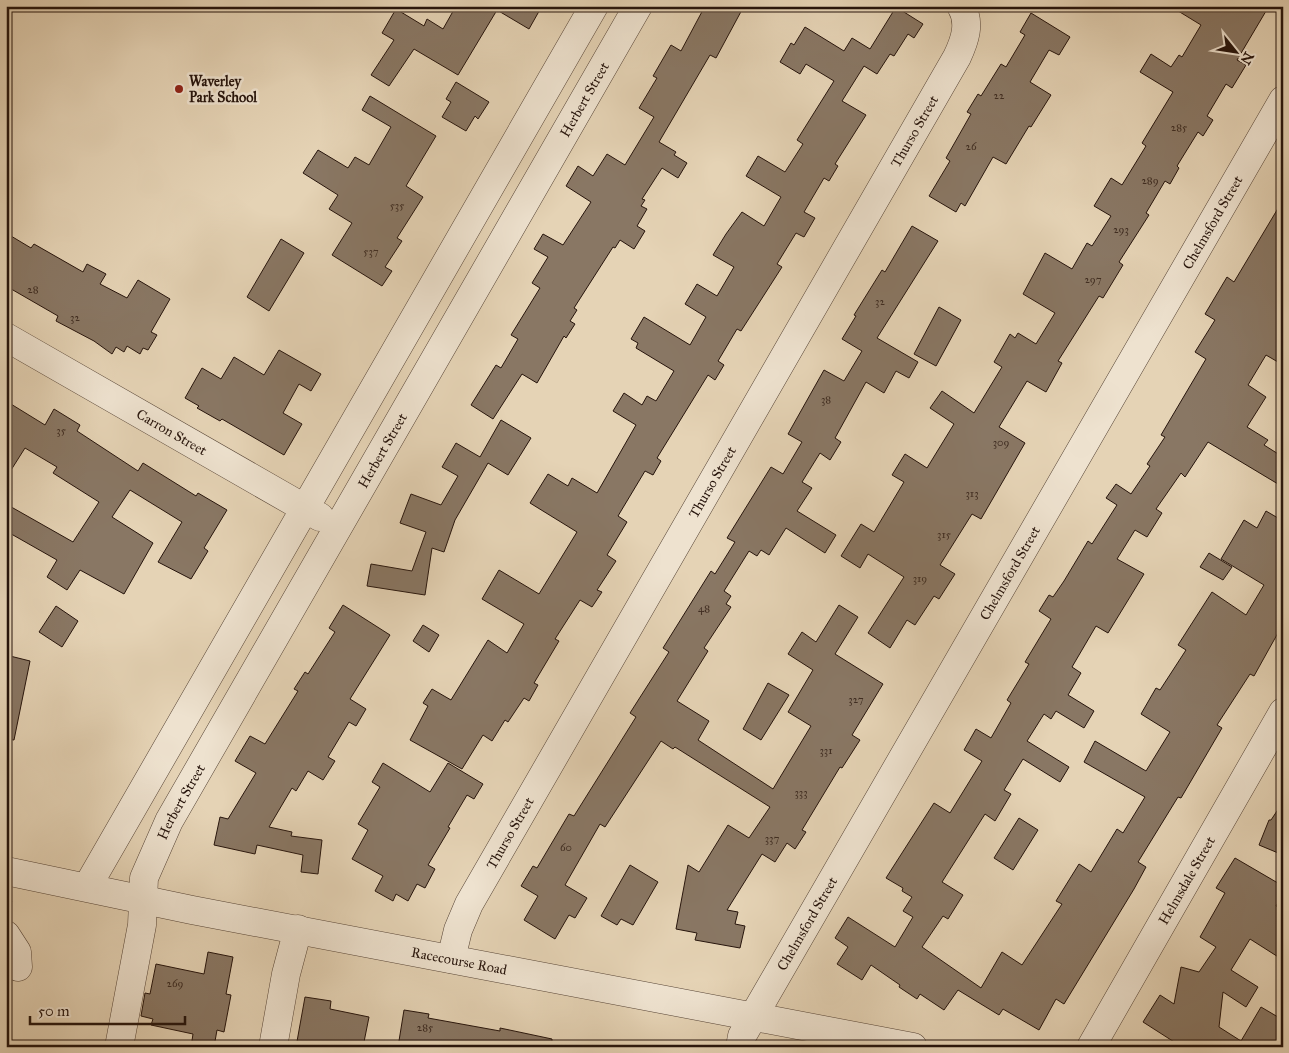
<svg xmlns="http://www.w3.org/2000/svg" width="1289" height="1053" font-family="'IM FELL Great Primer',serif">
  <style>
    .building { fill: #897764; stroke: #26140c }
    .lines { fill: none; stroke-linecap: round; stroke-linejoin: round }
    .minor-casing { stroke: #564436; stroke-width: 29 }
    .path { stroke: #26140c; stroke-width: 3; stroke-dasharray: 1 2.5; stroke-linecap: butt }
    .minor { stroke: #eee2cf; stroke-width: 28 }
    .poi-dot { fill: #8f2418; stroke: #eee2cf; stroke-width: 2 }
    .labels { text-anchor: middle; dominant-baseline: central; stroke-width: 5; stroke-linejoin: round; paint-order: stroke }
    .number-label { font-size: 11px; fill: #3f2d22 }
    .poi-label { font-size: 14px; font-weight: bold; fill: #26140c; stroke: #eee2cf; text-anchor: start }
    .street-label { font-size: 14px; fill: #26140c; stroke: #eee2cf }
  </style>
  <rect width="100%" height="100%" fill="#e5d3b5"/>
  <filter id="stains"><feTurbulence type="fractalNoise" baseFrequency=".004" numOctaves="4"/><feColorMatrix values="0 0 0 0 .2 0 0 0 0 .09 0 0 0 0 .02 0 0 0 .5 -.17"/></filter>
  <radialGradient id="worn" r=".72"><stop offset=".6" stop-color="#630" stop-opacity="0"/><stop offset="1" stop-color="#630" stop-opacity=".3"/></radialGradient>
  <g class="building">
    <polygon points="456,6 542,6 529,29 497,10 458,75 414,49 389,86 371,75 394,40 382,33 396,9 424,26 427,19 443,29"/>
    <polygon points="705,6 744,6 716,58 710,55 659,142 676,152 674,155 687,163 678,178 662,168 642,199 645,200 641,206 647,209 637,226 645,231 634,249 620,240 615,248 613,247 574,308 577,310 570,321 575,324 566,338 564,336 537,383 522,374 493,419 471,405 496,365 501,368 518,339 511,335 540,288 532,283 548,257 534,249 543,234 563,245 591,202 566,186 578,166 593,176 607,154 625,165 654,117 639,108 657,78 653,76 671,45 681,51"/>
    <polygon points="1170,6 1269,6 1237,60 1246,65 1232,88 1226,84 1207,116 1213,120 1203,136 1198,132 1177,166 1179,168 1170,184 1165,181 1146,213 1149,215 1119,262 1123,265 1103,298 1099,296 1058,361 1062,363 1046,392 1027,381 999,427 1025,443 981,519 972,514 940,565 955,574 939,599 934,596 915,625 907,620 890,648 868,633 904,577 868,554 860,568 841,556 861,524 874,532 904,482 892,475 905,454 927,468 954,424 930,408 942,391 974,413 1002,367 994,362 1010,334 1015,338 1018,333 1036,344 1055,313 1023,294 1045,253 1072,269 1087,243 1092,246 1111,216 1094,206 1111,178 1122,185 1146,146 1142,143 1173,92 1140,72 1151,54 1171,67 1179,55 1182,57 1201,25"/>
    <polygon points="896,7 923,24 914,38 908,34 894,56 890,54 877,74 864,66 842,101 866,115 835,164 838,166 829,181 824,178 804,212 815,218 804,237 796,233 777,264 782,267 741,331 737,329 718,361 724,365 715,380 708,375 657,458 661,461 653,475 645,471 618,516 627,522 607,555 616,561 597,590 602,592 592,607 580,600 555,639 559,641 534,683 538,685 529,701 524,698 508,722 505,720 492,741 483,735 462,769 410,740 428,706 423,703 432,689 451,700 488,640 507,653 524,624 482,599 499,570 539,594 577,532 530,503 548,474 568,486 572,478 597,493 636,425 613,411 624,393 642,405 647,396 656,401 674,371 636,348 638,343 631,339 644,317 690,345 706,317 685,304 697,284 717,296 734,267 713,255 726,234 742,212 764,226 781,197 746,176 758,156 785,172 803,144 797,140 834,81 806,64 800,74 780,62 791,43 794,45 805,27 844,51 852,38 870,49"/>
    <polygon points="1031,13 1070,37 1059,55 1049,50 1030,82 1051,95 1031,127 1029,126 1006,164 993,157 965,206 961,203 956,212 929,196 950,161 946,158 971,114 967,112 978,94 981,96 1001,64 1006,67 1025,35 1020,32"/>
    <polygon points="456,82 489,102 478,119 475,116 466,131 442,117 451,102 446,99"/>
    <polygon points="370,96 436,136 406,186 423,197 397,238 402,241 385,267 392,271 382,286 332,255 352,223 329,209 338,195 303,173 318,150 348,168 355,157 369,165 391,127 362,110"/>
    <polygon points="1283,200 1283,365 1266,355 1248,385 1266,397 1247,427 1268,440 1264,445 1283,457 1283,487 1208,442 1185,477 1181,473 1156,509 1162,513 1147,537 1135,530 1117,559 1144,574 1108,633 1096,626 1072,667 1081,673 1068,695 1094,711 1084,728 1056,711 1051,719 1044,714 1027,741 1069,767 1060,782 1023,759 1004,790 1011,794 995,821 985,814 942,882 963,895 948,919 943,916 922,947 981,988 1002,952 1022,965 1062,904 1056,901 1079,864 1091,872 1117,829 1123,833 1145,797 1084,762 1095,741 1146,771 1170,732 1141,714 1156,688 1160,690 1186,650 1178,645 1212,592 1246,615 1264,585 1221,559 1244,520 1257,528 1266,511 1283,521 1283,624 1269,649 1254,676 1250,674 1217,725 1222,728 1181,798 1178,797 1138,862 1146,867 1134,889 1064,1004 1056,999 1039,1030 1003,1009 999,1015 958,990 944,1010 920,994 917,999 899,987 900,985 871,965 862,980 837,964 848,947 835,938 848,917 895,947 913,917 903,911 912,897 902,891 903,888 886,878 934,803 950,813 982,761 964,750 976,729 991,738 1011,703 1007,700 1029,664 1025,662 1051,619 1039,611 1049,595 1053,597 1064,581 1088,541 1092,544 1117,505 1106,498 1116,484 1131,494 1150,466 1147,464 1165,437 1161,435 1206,359 1195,352 1215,320 1205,314 1227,277 1234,282"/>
    <polygon points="912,226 938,241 877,338 918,362 909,378 896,371 884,393 866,382 835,438 841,442 830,460 820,453 802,482 812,488 797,511 836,535 825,553 786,528 769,555 761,550 757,556 749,551 724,591 731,596 726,604 731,607 704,648 708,651 677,701 709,721 698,740 773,789 811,726 788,712 813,670 788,654 802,632 816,642 839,605 858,617 835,654 883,684 852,735 860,740 842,768 840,767 802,830 806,832 795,849 787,843 775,862 762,854 727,910 738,912 735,924 745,926 740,948 695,940 697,933 676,929 688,865 699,872 728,825 749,838 770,807 675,747 673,749 661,741 605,827 600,824 565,885 587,898 575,918 569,915 555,939 524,920 538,896 521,886 533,866 537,868 569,814 574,816 636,717 630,713 669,652 663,648 711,571 715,574 735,542 727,538 771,467 783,474 802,442 788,434 824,370 844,381 862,351 842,339 856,316 854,315 882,270 885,272"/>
    <polygon points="6,233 31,248 34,244 83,272 87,264 106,274 100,284 127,298 138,280 170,299 151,332 157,335 148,350 143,348 140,354 127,346 124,352 116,347 112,354 94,341 56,321 58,316 6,286"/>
    <polygon points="281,239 304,253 269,311 247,297"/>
    <polygon points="939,307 961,320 936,366 914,354"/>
    <polygon points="279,350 321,374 311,391 299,384 283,413 302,424 284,455 222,419 220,421 197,408 199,406 185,398 202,368 221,379 234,357 264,375"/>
    <polygon points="6,401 45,425 54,409 80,425 77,431 138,471 143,463 196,496 198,493 227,510 204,548 208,551 191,579 158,562 182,522 130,490 112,517 153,543 124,594 80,570 67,590 47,577 57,560 6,531 6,504 73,542 99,502 53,473 57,467 25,448 6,478"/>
    <polygon points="501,420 531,438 508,475 488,463 455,520 444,552 432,548 425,595 367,586 371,564 412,571 426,532 400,523 411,494 441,505 458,476 442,467 456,443 480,457"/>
    <polygon points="1209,553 1232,567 1223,580 1200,567"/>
    <polygon points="343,605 390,635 350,699 366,709 356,726 349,722 328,757 335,761 323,780 308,771 296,791 292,788 269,827 292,832 291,836 322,840 318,874 301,872 303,855 257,845 255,854 214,845 220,817 228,819 256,773 235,761 250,736 265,744 298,691 294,689 305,672 308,674 335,632 329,628"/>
    <polygon points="56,606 78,621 62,647 39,632"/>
    <polygon points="423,625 439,635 429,652 413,641"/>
    <polygon points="6,655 30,661 14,740 6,739"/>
    <polygon points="768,683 789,695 761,740 743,729"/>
    <polygon points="383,763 430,792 448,763 483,784 474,799 467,795 448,827 450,828 428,865 435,869 425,888 417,884 408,901 396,894 393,901 375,891 383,876 352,859 368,830 358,824 380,787 372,782"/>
    <polygon points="1283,802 1283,855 1259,845 1269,820 1271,820"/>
    <polygon points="1019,818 1038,830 1013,870 994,858"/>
    <polygon points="1235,858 1283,886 1283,894 1276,906 1283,910 1283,960 1250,939 1231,970 1258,987 1246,1007 1223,992 1219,1027 1241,1041 1261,1007 1283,1020 1283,1037 1277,1047 1182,1047 1143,1022 1160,995 1174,1004 1181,967 1199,972 1216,947 1200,937 1225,893 1216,888"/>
    <polygon points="630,865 658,882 633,925 621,919 617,925 601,916"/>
    <polygon points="208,952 233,957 226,994 231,995 224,1032 217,1030 214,1047 191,1047 193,1034 151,1025 153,1019 141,1016 145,993 150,994 156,964 204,974"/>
    <polygon points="305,997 331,1001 330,1009 369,1017 363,1047 296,1047"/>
    <polygon points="404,1010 429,1014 428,1018 500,1031 500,1028 552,1039 552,1047 398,1047"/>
  </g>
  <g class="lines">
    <defs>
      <g id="minor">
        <path id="s1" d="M 6,337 L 320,517"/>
        <path id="s2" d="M 6,871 L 192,910 L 913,1047"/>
        <polyline points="87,887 594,6"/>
        <polyline points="6,935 17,952 18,967"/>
        <path id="s3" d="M 451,959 L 458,930 L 469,904 L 957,57 C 965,40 971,23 961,6"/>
        <path id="s4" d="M 119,1047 L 142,925 L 144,878 L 169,821 L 638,6"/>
        <polyline points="273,1047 286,974 298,929"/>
        <path id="s5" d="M 740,1047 L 742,1036 L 1283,100"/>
        <path id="s6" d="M 1091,1047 L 1283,712"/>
      </g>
    </defs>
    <use href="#minor" class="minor-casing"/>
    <polyline class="path" points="8,912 11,900"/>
    <use href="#minor" class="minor"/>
  </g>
  <circle class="poi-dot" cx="179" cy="89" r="5"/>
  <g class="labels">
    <g class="number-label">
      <text x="999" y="95">22</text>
      <text x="1179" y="127">285</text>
      <text x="971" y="146">26</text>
      <text x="1150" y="180">289</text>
      <text x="397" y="205">535</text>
      <text x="1121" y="229">293</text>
      <text x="371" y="251">537</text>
      <text x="1093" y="279">297</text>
      <text x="33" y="289">28</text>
      <text x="880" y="301">32</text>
      <text x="75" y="317">32</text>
      <text x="826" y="399">38</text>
      <text x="61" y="430">35</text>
      <text x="1001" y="442">309</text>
      <text x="972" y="493">313</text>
      <text x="944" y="534">315</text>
      <text x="920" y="578">319</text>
      <text x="704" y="608">48</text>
      <text x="856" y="699">327</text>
      <text x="826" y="750">331</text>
      <text x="801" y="792">333</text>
      <text x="772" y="838">337</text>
      <text x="566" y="847">60</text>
      <text x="175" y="983">269</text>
      <text x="425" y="1027">285</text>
    </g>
    <g class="poi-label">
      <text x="189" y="81">Waverley<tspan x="189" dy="16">Park School</tspan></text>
    </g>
    <g class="street-label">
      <text stroke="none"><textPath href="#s4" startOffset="1066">Herbert Street</textPath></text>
      <text stroke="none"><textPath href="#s3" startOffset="950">Thurso Street</textPath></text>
      <text stroke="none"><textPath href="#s5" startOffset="951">Chelmsford Street</textPath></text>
      <text stroke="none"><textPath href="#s1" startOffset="191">Carron Street</textPath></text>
      <text stroke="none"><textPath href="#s4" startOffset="661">Herbert Street</textPath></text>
      <text stroke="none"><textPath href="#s3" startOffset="545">Thurso Street</textPath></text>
      <text stroke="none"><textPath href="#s5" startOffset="546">Chelmsford Street</textPath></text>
      <text stroke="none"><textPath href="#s4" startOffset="256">Herbert Street</textPath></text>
      <text stroke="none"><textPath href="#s3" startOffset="140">Thurso Street</textPath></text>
      <text stroke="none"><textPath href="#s6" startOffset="192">Helmsdale Street</textPath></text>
      <text stroke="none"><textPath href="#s5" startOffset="141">Chelmsford Street</textPath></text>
      <text stroke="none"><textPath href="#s2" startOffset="462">Racecourse Road</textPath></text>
    </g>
  </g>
  <rect width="1289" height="1053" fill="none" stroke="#e5d3b5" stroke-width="25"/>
  <rect x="8" y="8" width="1274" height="1038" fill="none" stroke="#26140c" stroke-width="2.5"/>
  <rect x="12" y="12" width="1264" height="1028" fill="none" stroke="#26140c"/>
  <g transform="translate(1236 52) rotate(120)" stroke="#eee2cf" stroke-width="4" paint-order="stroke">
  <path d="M0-4L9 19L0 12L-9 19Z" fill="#26140c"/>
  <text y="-8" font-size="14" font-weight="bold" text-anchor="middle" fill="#26140c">N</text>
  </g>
  <path d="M30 1016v8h155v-8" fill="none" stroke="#26140c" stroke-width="2.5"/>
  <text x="38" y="1016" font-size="15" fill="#26140c" stroke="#eee2cf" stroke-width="4" paint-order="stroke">50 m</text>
  <rect width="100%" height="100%" filter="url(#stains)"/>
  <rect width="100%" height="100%" fill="url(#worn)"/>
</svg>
